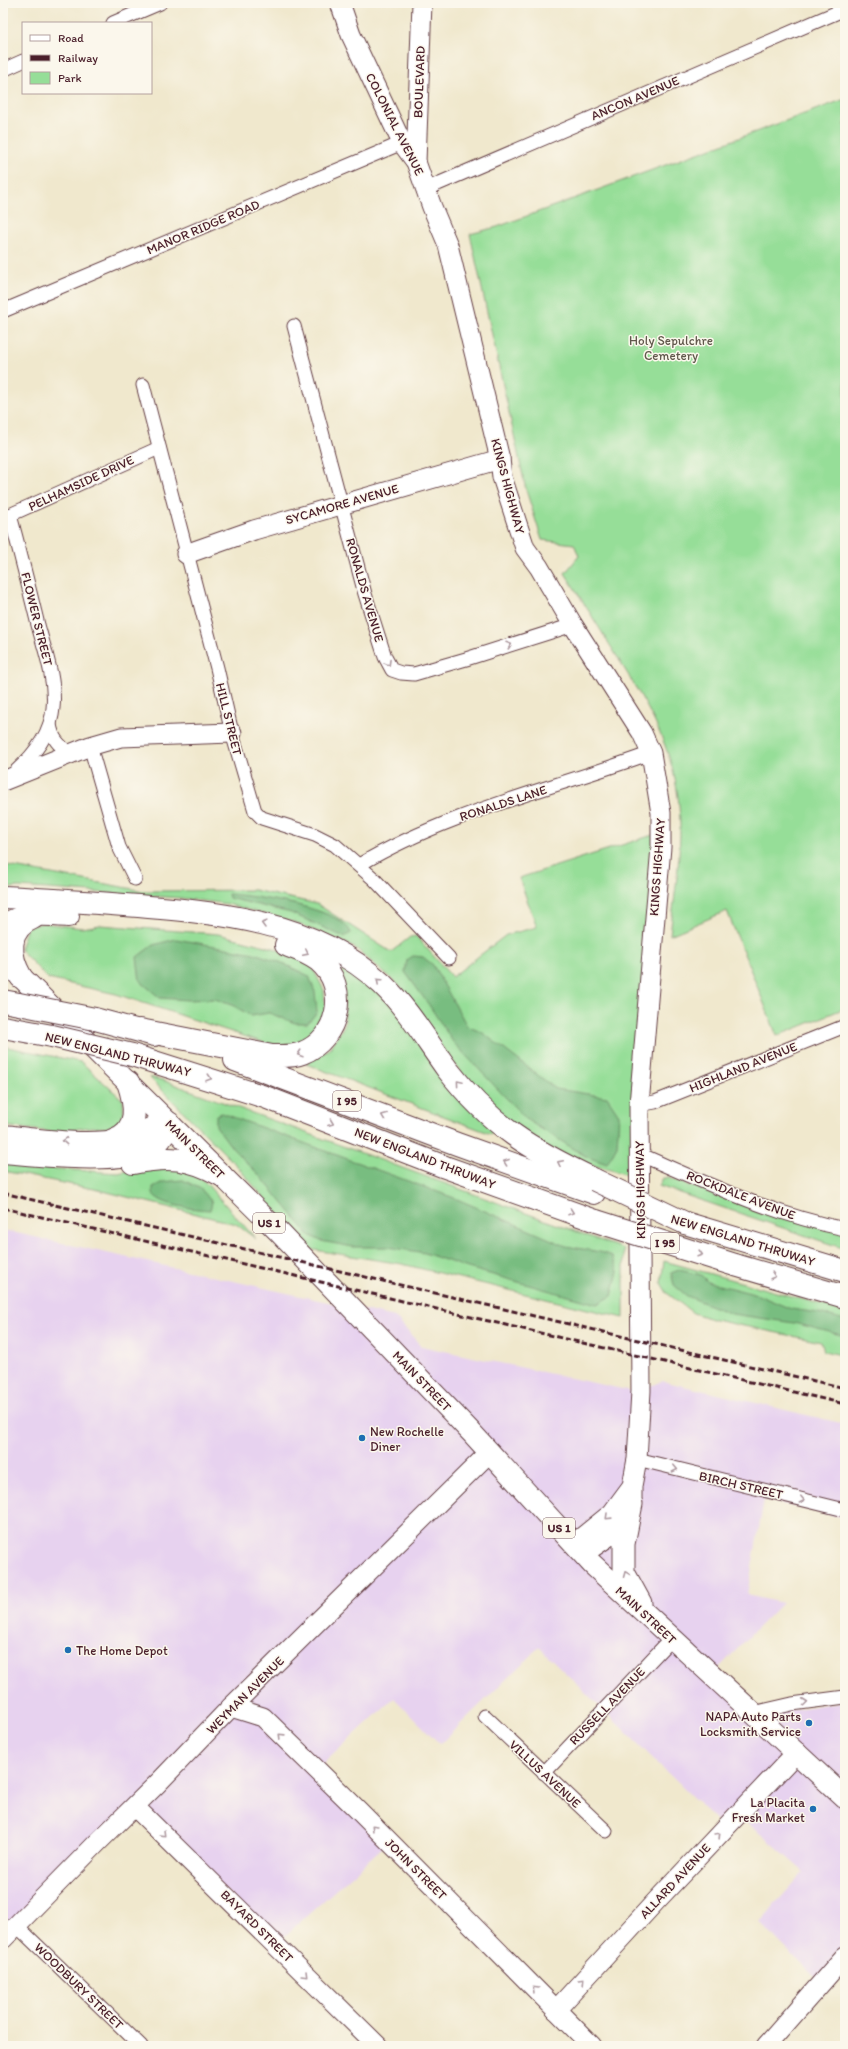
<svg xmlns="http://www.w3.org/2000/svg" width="848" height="2049" font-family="Itim,sans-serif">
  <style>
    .built { fill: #e7d2ef }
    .green { fill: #96de98; stroke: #707e62 }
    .forest { fill: #78bd80; stroke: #616e56 }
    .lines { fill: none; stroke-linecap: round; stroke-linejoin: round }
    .street-casing { stroke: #633d43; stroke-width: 15 }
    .secondary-casing { stroke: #633d43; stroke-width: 21 }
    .primary-casing { stroke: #633d43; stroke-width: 23 }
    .highway-casing { stroke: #633d43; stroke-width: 24 }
    .street { stroke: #fff; stroke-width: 13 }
    .secondary { stroke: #fff; stroke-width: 19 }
    .primary { stroke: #fff; stroke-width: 21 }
    .highway { stroke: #fff; stroke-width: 22 }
    .rail { stroke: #4a1f2b; stroke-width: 3; stroke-dasharray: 6 3; stroke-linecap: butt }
    .highway-bridge-casing { stroke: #633d43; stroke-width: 24; stroke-linecap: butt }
    .highway-bridge { stroke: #fff; stroke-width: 22 }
    .oneway { stroke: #ae9aa0 }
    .poi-dot { fill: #1f6fb2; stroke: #fbf7ec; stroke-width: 1.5 }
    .labels { text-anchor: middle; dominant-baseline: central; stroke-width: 3; stroke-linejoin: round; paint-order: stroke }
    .shield { fill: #fbf7ec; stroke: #7f6065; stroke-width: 1 }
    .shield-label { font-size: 12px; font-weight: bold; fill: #4a1f2b }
    .street-label { font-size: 13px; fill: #4a1f2b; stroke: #fbf7ec }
    .park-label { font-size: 13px; fill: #61584c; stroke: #fbf7ec }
    .poi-label { font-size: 13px; fill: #4a1f2b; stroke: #fbf7ec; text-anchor: start }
  </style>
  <rect width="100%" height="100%" fill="#fbf7ec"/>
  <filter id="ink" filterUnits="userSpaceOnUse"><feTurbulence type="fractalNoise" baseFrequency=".025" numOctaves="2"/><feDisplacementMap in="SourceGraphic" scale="8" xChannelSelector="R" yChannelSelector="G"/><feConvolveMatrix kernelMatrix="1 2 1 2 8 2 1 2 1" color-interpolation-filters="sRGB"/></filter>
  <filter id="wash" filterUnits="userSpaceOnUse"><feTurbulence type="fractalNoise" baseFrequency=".012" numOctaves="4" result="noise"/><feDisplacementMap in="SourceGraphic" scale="16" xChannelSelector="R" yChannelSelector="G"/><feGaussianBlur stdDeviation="0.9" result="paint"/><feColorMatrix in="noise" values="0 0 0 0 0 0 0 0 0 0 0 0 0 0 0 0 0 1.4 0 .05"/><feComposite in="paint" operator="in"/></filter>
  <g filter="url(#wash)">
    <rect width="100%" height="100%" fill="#f0e8cd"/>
    <polygon class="built" points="3,1230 395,1317 421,1346 636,1392 662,1381 845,1424 845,1518 764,1500 747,1595 782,1603 710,1677 751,1717 845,1701 845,1959 822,1984 759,1922 804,1872 734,1811 721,1825 539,1647 440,1744 394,1698 313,1773 385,1845 278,1942 136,1802 3,1935"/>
    <g class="green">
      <path d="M 845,99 L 845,1008 L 777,1036 L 727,911 L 670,935 C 675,889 685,836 677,790 C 668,737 645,703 618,658 C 600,630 583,601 565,573 L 579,556 L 574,544 L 542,540 L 526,490 L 470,234 L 497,227 Z"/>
      <polygon points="656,834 632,1174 628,1173 628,1175 604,1168 562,1159 501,1118 450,1059 404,990 353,946 293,922 227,904 180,898 18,887 3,889 3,865 144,891 254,890 317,904 391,952 410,937 416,936 452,977 506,935 537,927 519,878"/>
      <polygon points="43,923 82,928 100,925 218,934 277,949 310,963 324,990 326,1017 313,1037 292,1046 274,1046 116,994 48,979 20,949 27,927"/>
      <polygon points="325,954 395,1003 494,1131 491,1134 306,1064 308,1060 330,1049 345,1024 344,987"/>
      <polygon points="3,1046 81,1062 123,1100 124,1113 119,1122 108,1128 91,1127 53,1132 3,1126"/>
      <polygon points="149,1077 162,1080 624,1249 624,1318 402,1264 308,1249 236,1165"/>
      <polygon points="3,1162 31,1167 118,1173 156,1165 197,1173 256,1239 236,1224 99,1190 3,1171"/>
      <polygon points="663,1178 669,1178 692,1187 704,1186 845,1232 845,1249 659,1186"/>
      <polygon points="664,1261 845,1311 845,1356 824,1351 821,1342 715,1320 693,1313 667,1293 661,1283"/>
    </g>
    <g class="forest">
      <path d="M 228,894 C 253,896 342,907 351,933 L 344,937 L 291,913 L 229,898 Z"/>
      <polygon points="176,939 254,953 280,962 309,976 315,992 317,1012 308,1023 295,1023 269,1013 251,1016 234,1006 215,999 188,1000 160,998 140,981 137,957 153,945"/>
      <polygon points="413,956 423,957 433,965 467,1026 483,1033 556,1089 607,1097 619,1115 617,1146 607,1164 587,1157 527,1120 453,1042 429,1005 405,972 407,960"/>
      <polygon points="222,1113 457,1199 566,1246 600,1252 612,1256 618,1271 612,1296 597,1304 468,1268 425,1253 388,1247 353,1247 321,1241 309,1235 261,1177 233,1149 216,1126 216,1115"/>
      <path d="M 183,1180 L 201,1189 L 212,1202 L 210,1210 C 194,1209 162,1206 153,1194 L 153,1187 L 163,1182 Z"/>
      <polygon points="679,1270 701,1275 708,1282 758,1295 791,1309 819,1313 845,1320 845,1336 794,1323 732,1314 687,1296 674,1285 671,1273"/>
    </g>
  </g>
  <g filter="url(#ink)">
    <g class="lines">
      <defs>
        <g id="street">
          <polyline points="113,23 160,3"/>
          <polyline points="3,70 23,61"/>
          <polyline points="426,189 845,9"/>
          <polyline points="3,311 402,143"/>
          <polyline points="294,326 365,594 385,657 392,670 401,673 414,674 466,659 573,625"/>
          <polyline points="143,385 217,668 232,733 255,811 262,818 315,835 335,845 374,879 449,958"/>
          <path d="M 10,515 C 20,552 29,588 38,625 C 45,651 56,681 53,708 C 51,734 33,756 15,772"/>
          <polyline points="3,518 159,448"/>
          <path d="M 50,724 C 52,739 59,745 70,754"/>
          <polyline points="90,746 119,847 135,879"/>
          <path d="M 359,865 C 450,811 553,789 651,753"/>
          <polyline points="639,1105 655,1102 845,1026"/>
          <path d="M 639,1154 C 706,1183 773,1215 845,1229"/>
          <polyline points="637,1459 845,1510"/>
          <polyline points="753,1713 792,1704 845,1697"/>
          <polyline points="485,1716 606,1831"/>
          <polyline points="544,1773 671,1639"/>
          <polyline points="17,1926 141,2046"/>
        </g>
        <g id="secondary">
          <polyline points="340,3 351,35 393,124 402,143 416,162 432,207 448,245 500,459 502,477 525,548 539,567 573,625 642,733 651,753 661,813 661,847 639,1105 641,1391 637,1459 632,1486 612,1513 581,1538 577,1547 592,1548 605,1539 624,1524 632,1504 632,1486"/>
          <polyline points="416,162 422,3"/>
          <polyline points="186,554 254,530 500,459"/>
          <polyline points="3,781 90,746 121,737 232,733"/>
          <polyline points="231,1707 263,1717 359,1811 592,2046"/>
          <polyline points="135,1807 378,2046"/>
          <polyline points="3,1939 97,1843 158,1783 231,1707 490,1452"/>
          <polyline points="556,2010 657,1900 797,1752"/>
          <polyline points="766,2046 845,1956"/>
        </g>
        <g id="primary">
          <polyline points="8,964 278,1231 471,1432 592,1564 845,1798"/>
          <polyline points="632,1504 624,1544 624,1572 641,1603"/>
        </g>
        <g id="highway">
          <path d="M 3,897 C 43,899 84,902 124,905 C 213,912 313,919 382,984 C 408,1009 426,1040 447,1069 C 492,1127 530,1149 595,1180"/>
          <path d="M 3,926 C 24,912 44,914 68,916"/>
          <path d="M 21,977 C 9,956 6,929 33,918"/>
          <polyline points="3,1001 19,1004"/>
          <polyline points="95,1019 154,1035"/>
          <polyline points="3,1027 52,1036"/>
          <path d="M 140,1030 L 272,1056 C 282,1056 292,1057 302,1053 C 339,1039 350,987 319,961 C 309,953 297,949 286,945"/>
          <polyline points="132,1055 265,1097 445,1167 596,1221"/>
          <polyline points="235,1060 457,1144 594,1193"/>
          <path d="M 3,1136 C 42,1140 84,1147 123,1140 C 139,1137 152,1125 169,1123 C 165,1134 160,1143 149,1149 C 123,1164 35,1155 3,1152"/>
          <path d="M 113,1140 C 141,1131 135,1103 128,1082"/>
          <path d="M 133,1163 C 168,1156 189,1157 221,1175"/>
          <polyline points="685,1223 845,1271"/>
          <polyline points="735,1265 845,1297"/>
        </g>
      </defs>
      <use href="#street" class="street-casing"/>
      <use href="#secondary" class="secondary-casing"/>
      <use href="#primary" class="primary-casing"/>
      <use href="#highway" class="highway-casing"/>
      <use href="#street" class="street"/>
      <use href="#secondary" class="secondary"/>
      <use href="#primary" class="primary"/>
      <use href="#highway" class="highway"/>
      <g class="rail">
        <polyline points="3,1193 845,1388"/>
        <polyline points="3,1208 845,1404"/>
      </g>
      <defs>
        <g id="highway-bridge">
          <polyline points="19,1004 95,1019"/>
          <polyline points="52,1036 132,1055"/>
          <polyline points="595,1180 685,1223"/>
          <polyline points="596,1221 735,1265"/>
        </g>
      </defs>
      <use href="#highway-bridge" class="highway-bridge-casing"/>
      <use href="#highway-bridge" class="highway-bridge"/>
    </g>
    <defs><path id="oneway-chevron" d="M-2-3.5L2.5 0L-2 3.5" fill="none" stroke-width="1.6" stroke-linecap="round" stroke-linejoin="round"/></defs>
    <g class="oneway">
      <use href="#oneway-chevron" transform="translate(509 645) rotate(-18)"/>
      <use href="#oneway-chevron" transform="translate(388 663) rotate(61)"/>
      <use href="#oneway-chevron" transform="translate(264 924) rotate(-165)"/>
      <use href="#oneway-chevron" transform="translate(306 953) rotate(26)"/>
      <use href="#oneway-chevron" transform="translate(379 981) rotate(-138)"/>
      <use href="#oneway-chevron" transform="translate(300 1054) rotate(162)"/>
      <use href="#oneway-chevron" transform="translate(209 1078) rotate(18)"/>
      <use href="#oneway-chevron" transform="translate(459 1083) rotate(-130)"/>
      <use href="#oneway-chevron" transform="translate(384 1116) rotate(-159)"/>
      <use href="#oneway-chevron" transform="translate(331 1123) rotate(21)"/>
      <use href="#oneway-chevron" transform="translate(65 1141) rotate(-176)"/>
      <use href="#oneway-chevron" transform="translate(506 1162) rotate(-160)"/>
      <use href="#oneway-chevron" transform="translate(560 1163) rotate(-154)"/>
      <use href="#oneway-chevron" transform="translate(571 1212) rotate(19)"/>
      <use href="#oneway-chevron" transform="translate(700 1254) rotate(17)"/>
      <use href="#oneway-chevron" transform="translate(773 1276) rotate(16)"/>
      <use href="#oneway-chevron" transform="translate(675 1469) rotate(13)"/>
      <use href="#oneway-chevron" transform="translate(802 1500) rotate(13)"/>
      <use href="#oneway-chevron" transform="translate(608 1517) rotate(136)"/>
      <use href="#oneway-chevron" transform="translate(626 1574) rotate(-112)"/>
      <use href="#oneway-chevron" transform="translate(805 1702) rotate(-7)"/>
      <use href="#oneway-chevron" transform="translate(281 1736) rotate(-136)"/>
      <use href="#oneway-chevron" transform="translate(374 1827) rotate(-135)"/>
      <use href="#oneway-chevron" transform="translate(163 1834) rotate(45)"/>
      <use href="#oneway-chevron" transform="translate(718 1835) rotate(-46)"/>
      <use href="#oneway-chevron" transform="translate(305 1975) rotate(45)"/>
      <use href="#oneway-chevron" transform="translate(582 1981) rotate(-47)"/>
      <use href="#oneway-chevron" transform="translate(535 1989) rotate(-135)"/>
    </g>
  </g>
  <g class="poi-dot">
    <circle cx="362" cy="1438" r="4"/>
    <circle cx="68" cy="1650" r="4"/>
    <circle cx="809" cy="1723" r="4"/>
    <circle cx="813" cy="1809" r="4"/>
  </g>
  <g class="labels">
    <g class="shield">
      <rect x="333" y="1091" width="28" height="20" rx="3"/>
      <rect x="253" y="1213" width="32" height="20" rx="3"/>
      <rect x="651" y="1233" width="28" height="20" rx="3"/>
      <rect x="543" y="1518" width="32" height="20" rx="3"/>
    </g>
    <g class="shield-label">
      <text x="347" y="1101">I 95</text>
      <text x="269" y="1223">US 1</text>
      <text x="665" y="1243">I 95</text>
      <text x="559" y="1528">US 1</text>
    </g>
    <g class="street-label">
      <text transform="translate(419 82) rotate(-88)">BOULEVARD</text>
      <text transform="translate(635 98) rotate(-23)">ANCON AVENUE</text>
      <text transform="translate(395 124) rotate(63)">COLONIAL AVENUE</text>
      <text transform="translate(203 227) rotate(-23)">MANOR RIDGE ROAD</text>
      <text transform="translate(81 483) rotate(-25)">PELHAMSIDE DRIVE</text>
      <text transform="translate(508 486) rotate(75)">KINGS HIGHWAY</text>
      <text transform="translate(342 504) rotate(-16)">SYCAMORE AVENUE</text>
      <text transform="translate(365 590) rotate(74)">RONALDS AVENUE</text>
      <text transform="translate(37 619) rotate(76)">FLOWER STREET</text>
      <text transform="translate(229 719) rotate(76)">HILL STREET</text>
      <text transform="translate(503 803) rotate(-18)">RONALDS LANE</text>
      <text transform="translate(657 867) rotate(-86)">KINGS HIGHWAY</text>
      <text transform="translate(118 1054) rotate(14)">NEW ENGLAND THRUWAY</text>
      <text transform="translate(743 1067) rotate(-22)">HIGHLAND AVENUE</text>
      <text transform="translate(195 1149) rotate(45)">MAIN STREET</text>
      <text transform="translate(425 1158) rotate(21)">NEW ENGLAND THRUWAY</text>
      <text transform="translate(640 1190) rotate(-91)">KINGS HIGHWAY</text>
      <text transform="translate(741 1195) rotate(21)">ROCKDALE AVENUE</text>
      <text transform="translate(743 1240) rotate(17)">NEW ENGLAND THRUWAY</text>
      <text transform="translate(422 1381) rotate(46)">MAIN STREET</text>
      <text transform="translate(741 1485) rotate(13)">BIRCH STREET</text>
      <text transform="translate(646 1615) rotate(43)">MAIN STREET</text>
      <text transform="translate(245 1695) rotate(-45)">WEYMAN AVENUE</text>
      <text transform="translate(607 1706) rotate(-46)">RUSSELL AVENUE</text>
      <text transform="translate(545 1774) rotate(43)">VILLUS AVENUE</text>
      <text transform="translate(416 1869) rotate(45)">JOHN STREET</text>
      <text transform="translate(675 1881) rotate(-47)">ALLARD AVENUE</text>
      <text transform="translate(257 1926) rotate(45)">BAYARD STREET</text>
      <text transform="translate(79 1986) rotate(44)">WOODBURY STREET</text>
    </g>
    <g class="park-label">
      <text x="671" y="340">Holy Sepulchre<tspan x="671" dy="15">Cemetery</tspan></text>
    </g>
    <g class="poi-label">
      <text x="370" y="1431">New Rochelle<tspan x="370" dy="15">Diner</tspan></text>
      <text x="76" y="1650">The Home Depot</text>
      <text x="801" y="1716" text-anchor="end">NAPA Auto Parts<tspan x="801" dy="15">Locksmith Service</tspan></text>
      <text x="805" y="1802" text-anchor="end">La Placita<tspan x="805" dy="15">Fresh Market</tspan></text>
    </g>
  </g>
  <rect width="848" height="2049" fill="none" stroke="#fbf7ec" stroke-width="16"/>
  <rect x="22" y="22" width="130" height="72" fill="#fbf7ec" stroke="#b4a19f"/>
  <rect x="30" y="35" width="20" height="6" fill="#ffffff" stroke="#b4a19f"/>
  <text x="58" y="42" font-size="12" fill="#4a1f2b">Road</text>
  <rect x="30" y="55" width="20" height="6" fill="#4a1f2b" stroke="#b4a19f"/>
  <text x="58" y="62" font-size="12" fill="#4a1f2b">Railway</text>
  <rect x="30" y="72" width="20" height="12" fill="#96de98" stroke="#b4a19f"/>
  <text x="58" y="82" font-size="12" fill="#4a1f2b">Park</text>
</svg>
